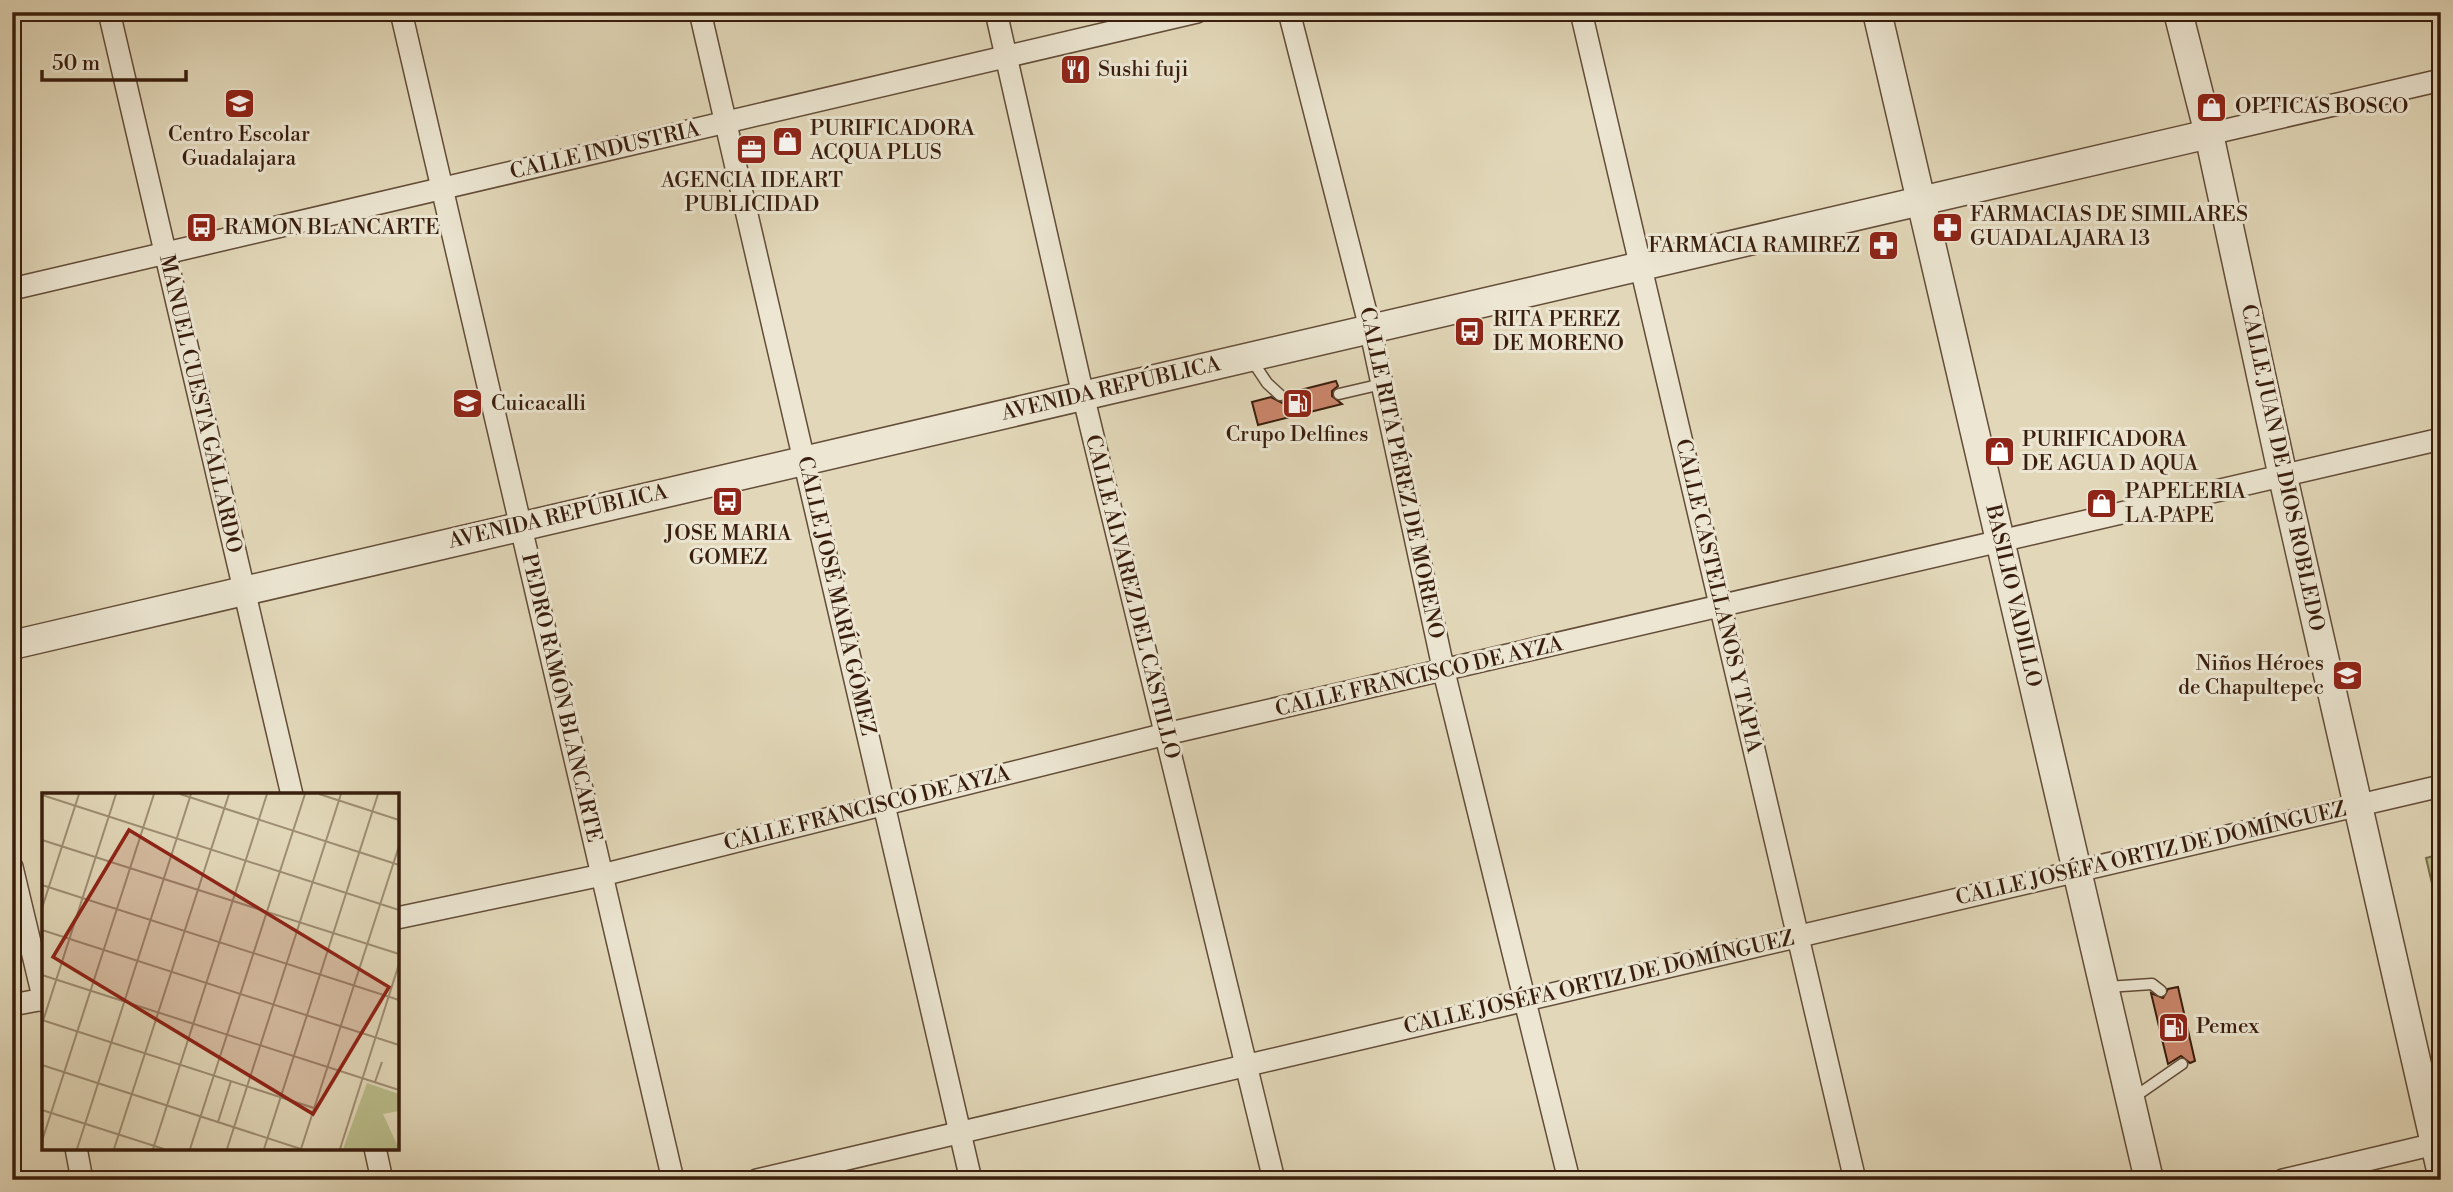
<svg xmlns="http://www.w3.org/2000/svg" width="2453" height="1192" font-family="'Libre Bodoni',serif">
  <style>
    .green { fill: #b9bd8b; stroke: #796e4c; stroke-width: 2 }
    .building { fill: #cb866b; stroke: #391e0d; stroke-width: 2 }
    .lines { fill: none; stroke-linecap: round; stroke-linejoin: round }
    .service-casing { stroke: #634c38; stroke-width: 13 }
    .minor-casing { stroke: #634c38; stroke-width: 24 }
    .tertiary-casing { stroke: #634c38; stroke-width: 31 }
    .service { stroke: #ece6d2; stroke-width: 10 }
    .minor { stroke: #ece6d2; stroke-width: 21 }
    .tertiary { stroke: #ece6d2; stroke-width: 28 }
    .labels { text-anchor: middle; dominant-baseline: central; stroke-width: 6; stroke-linejoin: round; paint-order: stroke }
    .poi-label { font-size: 21px; fill: #391e0d; stroke: #ece6d2; text-anchor: start }
    .street-label { font-size: 21px; fill: #391e0d; stroke: #ece6d2 }
    .inset-road { fill: none; stroke: #9e8e74; stroke-width: 2 }
    .view { fill: #8f2418; fill-opacity: 0.15; stroke: #8f2418; stroke-width: 3.5 }
    .inset-edge { fill: none; stroke: #391e0d; stroke-width: 3.5 }
  </style>
  <rect width="100%" height="100%" fill="#e2d8b9"/>
  <filter id="stains"><feTurbulence type="fractalNoise" baseFrequency=".00286" numOctaves="4"/><feColorMatrix values="0 0 0 0 .2 0 0 0 0 .09 0 0 0 0 .02 0 0 0 .5 -.17"/></filter>
  <radialGradient id="worn" r=".72"><stop offset=".6" stop-color="#630" stop-opacity="0"/><stop offset="1" stop-color="#630" stop-opacity=".3"/></radialGradient>
  <polygon class="green" points="2441,854 2441,922 2426,858"/>
  <g class="building">
    <polygon points="1336,381 1338,386 1332,391 1332,396 1342,404 1258,425 1252,402 1271,397 1282,403 1288,393"/>
    <polygon points="2178,987 2195,1061 2190,1063 2181,1056 2168,1064 2151,993 2163,998 2168,989"/>
  </g>
  <g class="lines">
    <defs>
      <g id="service">
        <polyline points="1251,359 1267,383 1280,395"/>
        <polyline points="1339,394 1382,384"/>
        <polyline points="2107,987 2152,984 2161,991"/>
        <polyline points="2133,1098 2182,1064"/>
      </g>
      <g id="minor">
        <polyline points="109,12 292,795"/>
        <polyline points="401,12 673,1180"/>
        <polyline points="700,12 971,1180"/>
        <polyline points="996,12 1083,395 1274,1180"/>
        <polyline points="1289,12 1370,328 1444,672 1569,1180"/>
        <polyline points="1581,12 1855,1180"/>
        <polyline points="2209,134 2441,80"/>
        <polyline points="12,289 1197,12"/>
        <polyline points="12,867 44,1001"/>
        <polyline points="397,918 602,875 1166,734 2441,439"/>
        <polyline points="12,1005 44,999"/>
        <polyline points="76,1148 82,1180"/>
        <polyline points="375,1148 382,1180"/>
        <polyline points="757,1180 2441,786"/>
        <polyline points="2283,1180 2435,1144"/>
      </g>
      <g id="tertiary">
        <polyline points="1877,12 2149,1180"/>
        <polyline points="2178,12 2209,134 2283,477 2441,1170"/>
        <polyline points="12,645 2209,134"/>
      </g>
    </defs>
    <use href="#service" class="service-casing"/>
    <use href="#minor" class="minor-casing"/>
    <use href="#tertiary" class="tertiary-casing"/>
    <use href="#service" class="service"/>
    <use href="#minor" class="minor"/>
    <use href="#tertiary" class="tertiary"/>
  </g>
  <defs>
    <symbol id="restaurant-square" viewBox="-11 -11 22 22"><rect x="-9" y="-9" width="18" height="18" rx="4" fill="#8f2418" stroke="#ece6d2"/><path d="M-5-6h1v4h1v-4h1v4h1v-4h1v5L-1.5 .5V6h-2V.5L-5-1ZM5-6V6H3V1.5H1.5Q1.5-4 5-6Z" fill="#fff"/></symbol>
    <symbol id="school-square" viewBox="-11 -11 22 22"><rect x="-9" y="-9" width="18" height="18" rx="4" fill="#8f2418" stroke="#ece6d2"/><path d="M0-5L7-2L0 1L-7-2ZM-4 1L0 2.5L4 1V4Q0 6-4 4Z" fill="#fff"/></symbol>
    <symbol id="shop-square" viewBox="-11 -11 22 22"><rect x="-9" y="-9" width="18" height="18" rx="4" fill="#8f2418" stroke="#ece6d2"/><path d="M-5-2.5h2.3a2.7 3.5 0 0 1 5.4 0H5L5.5 6h-11ZM-1.5-2.5h3a1.5 2.3 0 0 0-3 0Z" fill="#fff"/></symbol>
    <symbol id="office-square" viewBox="-11 -11 22 22"><rect x="-9" y="-9" width="18" height="18" rx="4" fill="#8f2418" stroke="#ece6d2"/><path d="M-6-3h4V-5.5h4V-3h4V5H-6ZM-1-4.5V-3h2v-1.5ZM-6 0V1H6V0Z" fill="#fff"/></symbol>
    <symbol id="pharmacy-square" viewBox="-11 -11 22 22"><rect x="-9" y="-9" width="18" height="18" rx="4" fill="#8f2418" stroke="#ece6d2"/><path d="M-2-6h4v4h4v4h-4v4h-4v-4h-4v-4h4Z" fill="#fff"/></symbol>
    <symbol id="bus-square" viewBox="-11 -11 22 22"><rect x="-9" y="-9" width="18" height="18" rx="4" fill="#8f2418" stroke="#ece6d2"/><path d="M-5-6H5V4H4V6H2V4H-2V6H-4V4H-5ZM-3.5-4V0h7V-4ZM-3.5 1.2v1.5H-2V1.2ZM2 1.2v1.5H3.5V1.2Z" fill="#fff"/></symbol>
    <symbol id="fuel-square" viewBox="-11 -11 22 22"><rect x="-9" y="-9" width="18" height="18" rx="4" fill="#8f2418" stroke="#ece6d2"/><path d="M-5.5-6h7V0h2V4h1.3V-2.5L3-4.5l.8-.8L6-3V5H2.5V1h-1V6h-7ZM-4.2-4.7v3.2H.2V-4.7Z" fill="#fff"/></symbol>
  </defs>
  <g fill-rule="evenodd">
    <use href="#restaurant-square" x="1058" y="52" width="35" height="35"/>
    <use href="#school-square" x="222" y="86" width="35" height="35"/>
    <use href="#shop-square" x="2194" y="90" width="35" height="35"/>
    <use href="#shop-square" x="770" y="124" width="35" height="35"/>
    <use href="#office-square" x="734" y="132" width="35" height="35"/>
    <use href="#pharmacy-square" x="1930" y="210" width="35" height="35"/>
    <use href="#bus-square" x="184" y="210" width="35" height="35"/>
    <use href="#pharmacy-square" x="1866" y="228" width="35" height="35"/>
    <use href="#bus-square" x="1452" y="314" width="35" height="35"/>
    <use href="#fuel-square" x="1280" y="386" width="35" height="35"/>
    <use href="#school-square" x="450" y="386" width="35" height="35"/>
    <use href="#shop-square" x="1982" y="434" width="35" height="35"/>
    <use href="#bus-square" x="710" y="484" width="35" height="35"/>
    <use href="#shop-square" x="2084" y="486" width="35" height="35"/>
    <use href="#school-square" x="2330" y="658" width="35" height="35"/>
    <use href="#fuel-square" x="2156" y="1010" width="35" height="35"/>
  </g>
  <g class="labels">
    <g class="poi-label">
      <text x="1098" y="70">Sushi fuji</text>
      <text x="2235" y="107">OPTICAS BOSCO</text>
      <text x="810" y="129">PURIFICADORA<tspan x="810" dy="24">ACQUA PLUS</tspan></text>
      <text x="239" y="135" text-anchor="middle">Centro Escolar<tspan x="239" dy="24">Guadalajara</tspan></text>
      <text x="752" y="181" text-anchor="middle">AGENCIA IDEART<tspan x="752" dy="24">PUBLICIDAD</tspan></text>
      <text x="1970" y="215">FARMACIAS DE SIMILARES<tspan x="1970" dy="24">GUADALAJARA 13</tspan></text>
      <text x="224" y="228">RAMON BLANCARTE</text>
      <text x="1860" y="246" text-anchor="end">FARMACIA RAMIREZ</text>
      <text x="1493" y="320">RITA PEREZ<tspan x="1493" dy="24">DE MORENO</tspan></text>
      <text x="491" y="404">Cuicacalli</text>
      <text x="1297" y="435" text-anchor="middle">Crupo Delfines</text>
      <text x="2022" y="440">PURIFICADORA<tspan x="2022" dy="24">DE AGUA D AQUA</tspan></text>
      <text x="2125" y="492">PAPELERIA<tspan x="2125" dy="24">LA PAPE</tspan></text>
      <text x="728" y="534" text-anchor="middle">JOSE MARIA<tspan x="728" dy="24">GOMEZ</tspan></text>
      <text x="2324" y="664" text-anchor="end">Niños Héroes<tspan x="2324" dy="24">de Chapultepec</tspan></text>
      <text x="2196" y="1027">Pemex</text>
    </g>
    <g class="street-label">
      <text transform="translate(605 151) rotate(-13)">CALLE INDUSTRIA</text>
      <text transform="translate(1111 389) rotate(-13)">AVENIDA REPÚBLICA</text>
      <text transform="translate(200 404) rotate(77)">MANUEL CUESTA GALLARDO</text>
      <text transform="translate(2282 468) rotate(78)">CALLE JUAN DE DIOS ROBLEDO</text>
      <text transform="translate(1401 473) rotate(78)">CALLE RITA PÉREZ DE MORENO</text>
      <text transform="translate(558 517) rotate(-13)">AVENIDA REPÚBLICA</text>
      <text transform="translate(836 596) rotate(77)">CALLE JOSÉ MARÍA GÓMEZ</text>
      <text transform="translate(1718 596) rotate(77)">CALLE CASTELLANOS Y TAPIA</text>
      <text transform="translate(2013 596) rotate(77)">BASILIO VADILLO</text>
      <text transform="translate(1132 597) rotate(76)">CALLE ÁLVAREZ DEL CASTILLO</text>
      <text transform="translate(1419 677) rotate(-13)">CALLE FRANCISCO DE AYZA</text>
      <text transform="translate(561 698) rotate(77)">PEDRO RAMÓN BLANCARTE</text>
      <text transform="translate(867 809) rotate(-14)">CALLE FRANCISCO DE AYZA</text>
      <text transform="translate(2151 854) rotate(-13)">CALLE JOSÉFA ORTIZ DE DOMÍNGUEZ</text>
      <text transform="translate(1599 983) rotate(-13)">CALLE JOSÉFA ORTIZ DE DOMÍNGUEZ</text>
    </g>
  </g>
  <g transform="translate(42 793)">
    <rect width="357" height="357" fill="#e2d8b9"/>
    <path d="M 325,290 L 357,301 L 357,318 L 341,321 L 357,356 L 301,356 Z" fill="#b9bd8b"/>
    <path class="inset-road" d="M 138,1 L 357,72M 277,1 L 357,27M 0,2 L 357,117M 0,47 L 357,161M 0,92 L 357,207M 0,115 L 37,1M 0,137 L 357,252M 0,182 L 357,297M 0,227 L 272,315M 0,231 L 74,1M 0,272 L 259,356M 333,289 L 340,269M 0,317 L 122,356M 176,329 L 189,288M 0,348 L 112,1M 35,356 L 149,1M 72,356 L 187,1M 111,356 L 225,1M 148,356 L 263,1M 185,356 L 299,1M 222,356 L 336,1M 259,356 L 357,53M 298,356 L 357,171"/>
    <path class="view" d="M 87,37 L 347,194 L 271,321 L 11,164 Z"/>
    <rect width="357" height="357" class="inset-edge"/>
  </g>
  <rect width="2453" height="1192" fill="none" stroke="#e2d8b9" stroke-width="42"/>
  <rect x="14" y="14" width="2425" height="1164" fill="none" stroke="#391e0d" stroke-width="3.5"/>
  <rect x="21" y="21" width="2411" height="1150" fill="none" stroke="#391e0d" stroke-width="2"/>
  <path d="M42 70v10h144v-10" fill="none" stroke="#391e0d" stroke-width="3.5"/>
  <text x="52" y="70" font-size="21" fill="#391e0d" stroke="#ece6d2" stroke-width="5" paint-order="stroke">50 m</text>
  <rect width="100%" height="100%" filter="url(#stains)"/>
  <rect width="100%" height="100%" fill="url(#worn)"/>
</svg>
